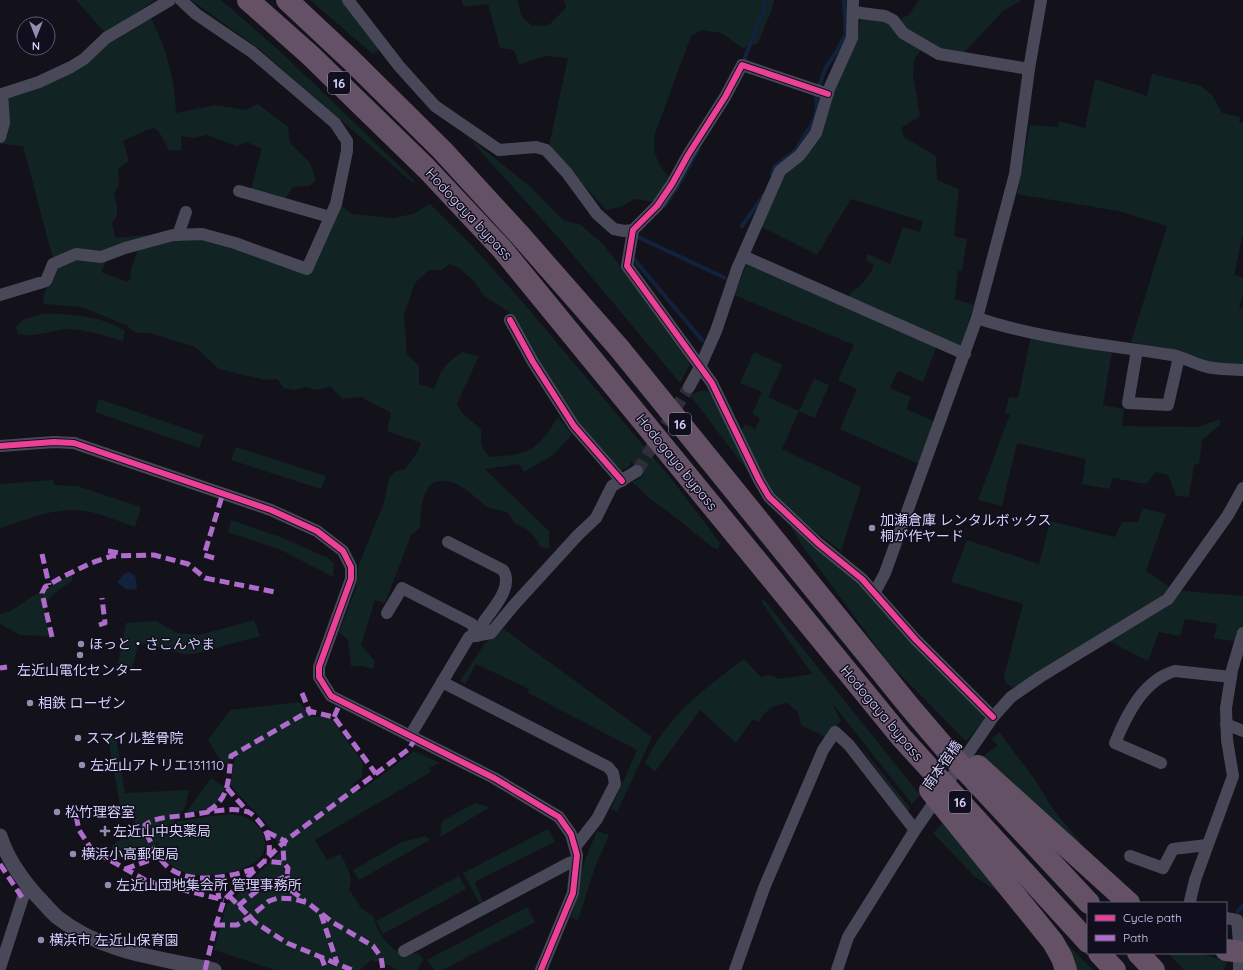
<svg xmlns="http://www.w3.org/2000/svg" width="1243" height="970" font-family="Quicksand,'Noto Sans JP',sans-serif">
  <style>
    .green { fill: #122324 }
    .water { fill: #12223d }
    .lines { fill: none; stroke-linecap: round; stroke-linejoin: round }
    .stream { stroke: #12223d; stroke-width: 4 }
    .minor-tunnel { stroke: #302e3c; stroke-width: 12; stroke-dasharray: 12 6; stroke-linecap: butt }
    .minor { stroke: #494859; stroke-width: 12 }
    .tertiary { stroke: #494859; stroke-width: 15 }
    .motorway { stroke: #645165; stroke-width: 22 }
    .quiet { stroke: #b06ccc; stroke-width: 5; stroke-dasharray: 10 5; stroke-linecap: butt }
    .cycleway-casing { stroke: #110e1d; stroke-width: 8 }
    .cycleway { stroke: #ea4096; stroke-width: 6 }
    .poi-dot { fill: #918dac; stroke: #110e1d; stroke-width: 1.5 }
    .labels { text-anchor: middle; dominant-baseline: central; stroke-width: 3; stroke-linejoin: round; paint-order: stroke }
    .shield { fill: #110e1d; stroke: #9a95b8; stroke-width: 1 }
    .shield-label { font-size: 13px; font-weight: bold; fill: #d5cffa }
    .street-label { font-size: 14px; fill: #d5cffa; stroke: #110e1d }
    .poi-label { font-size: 14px; fill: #d5cffa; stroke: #110e1d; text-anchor: start }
  </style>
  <rect width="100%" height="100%" fill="#13121a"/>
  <g class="green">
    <polygon points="76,0 155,0 106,34"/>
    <polygon points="191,0 221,0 282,53 415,181 413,183 258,48"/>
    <polygon points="310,0 343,0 379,50 373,54"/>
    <path d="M 461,0 L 517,0 L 521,15 L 532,26 L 549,25 L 566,8 L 564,0 L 774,0 L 771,12 L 758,43 L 743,48 L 721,33 L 702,30 L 691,36 L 655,134 C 652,156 658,163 670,179 L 655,202 L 635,199 L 620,207 L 606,210 L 549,146 L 568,58 L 545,56 L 519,65 L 514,50 L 500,48 L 488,4 L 464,7 Z"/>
    <path d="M 919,0 L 1022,0 L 1003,11 L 961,56 L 926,44 L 914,59 L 913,75 L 920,116 L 901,128 L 904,137 L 936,156 L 937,180 L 959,189 L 954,236 L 967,239 L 962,270 L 958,271 L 955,299 L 974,305 L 961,348 L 849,297 C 851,290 856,289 861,285 C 867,279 871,272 874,265 L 866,260 L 868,254 L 890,264 L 903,227 L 920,232 L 923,221 L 851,199 L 817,255 L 760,226 L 784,177 L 799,162 L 852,50 L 859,31 L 861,9 L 900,19 L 909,15 Z"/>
    <path d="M 150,16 C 166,47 175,79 176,113 L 215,105 L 246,110 L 258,104 L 288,127 L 290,143 L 310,163 L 316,181 L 309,186 L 293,187 L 284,201 L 251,189 L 262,149 L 247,142 L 237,146 L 207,135 L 194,138 L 181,136 L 182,150 L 169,151 L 161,135 L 155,128 L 146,130 L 123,141 L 129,161 L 118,169 L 119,184 L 114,194 C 117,204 120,215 112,223 L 115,238 L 148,235 L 150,237 L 101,251 L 53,259 L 23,146 L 0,144 L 4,95 L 39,85 L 108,40 Z"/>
    <polygon points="1152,74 1201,86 1212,95 1222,113 1240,117 1239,122 1243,123 1243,234 1234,274 1243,278 1243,294 1239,308 1243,309 1243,366 1209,364 1178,351 1131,342 1167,226 1118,211 1017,194 1030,125 1058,127 1059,121 1085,128 1095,79 1147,96"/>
    <polygon points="467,136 532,188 563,220 581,225 603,244 649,303 690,364 680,383 563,243"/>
    <path d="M 430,204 L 474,248 L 521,300 L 673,481 L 720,543 L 718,549 L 712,547 L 670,513 L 649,498 L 632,482 L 639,479 L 644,473 L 631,462 L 628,467 L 621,471 L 574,419 L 509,312 L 483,295 L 475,282 L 458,267 L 449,264 L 442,270 L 429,270 L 415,283 L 404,314 L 407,354 L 419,366 L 419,384 L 434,389 C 437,383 438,380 440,374 C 445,364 454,358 462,352 L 479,356 L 457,404 L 462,413 L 482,430 C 480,444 480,446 490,457 C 529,455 537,451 558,417 L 572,435 L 553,455 L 524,472 L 519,464 L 485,469 L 549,531 L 549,549 L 540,547 C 536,535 527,528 515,524 C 506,504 499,514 486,506 C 478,500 471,492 462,487 C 424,467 421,500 420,528 L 411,535 L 385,603 L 375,600 L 361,645 L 375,661 L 373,669 L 363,666 L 351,666 L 348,640 L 339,632 L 356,588 L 359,564 L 384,503 L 389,478 L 394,472 L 405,469 L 417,453 L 421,443 L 387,431 L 391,413 L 361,397 L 342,399 L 330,386 L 317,390 L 306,387 L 295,390 L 284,388 L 277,379 L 265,380 L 219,369 L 195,347 L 150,333 L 136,333 L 126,325 L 81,307 L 44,304 L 43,298 L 55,267 L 75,258 L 99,263 L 107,260 L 101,272 L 128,282 L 131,276 L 130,272 L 139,247 L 175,237 L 204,237 L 307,272 L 340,205 L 352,214 L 393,218 L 413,214 Z"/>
    <polygon points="748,261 937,345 923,382 898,371 890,388 911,397 906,409 936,422 921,465 840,429 857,389 838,380 854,345 734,295"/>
    <path d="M 44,313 C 72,315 101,315 125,331 L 123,341 C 105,336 87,330 69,329 C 52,329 33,340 17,333 L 16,327 L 22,320 Z"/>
    <polygon points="1031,337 1112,351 1103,405 1124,409 1122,426 1198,427 1220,419 1220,425 1202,440 1199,464 1194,465 1189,497 1176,496 1168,475 1156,472 1146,484 1113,478 1109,489 1082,484 1086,459 1017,443 1002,506 978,500 1010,414 1005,414 1009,397 1018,398"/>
    <polygon points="754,352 783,365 768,397 799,411 814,379 829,385 815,418 799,411 782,449 861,487 841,551 793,514 771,492 741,432 745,424 755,429 760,418 752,414 762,392 740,383"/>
    <polygon points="702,390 708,391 713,397 750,474 690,395"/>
    <polygon points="99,399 204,435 199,448 95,412"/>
    <polygon points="236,447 326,476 321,489 231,460"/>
    <path d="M 53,480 L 54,485 L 77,486 L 141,507 L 135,527 C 115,520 93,509 72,510 C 48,510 23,521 0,528 L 0,484 Z"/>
    <polygon points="1143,508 1166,514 1146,571 1177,592 1183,591 1243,596 1243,628 1238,642 1214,638 1217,624 1185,619 1180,636 1159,632 1148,661 1107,640 1018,691 1006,683 1004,676 1023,604 951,582 967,540 1039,564 1050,521 1115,537 1122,522 1138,522"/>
    <polygon points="231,520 283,538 328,558 334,564 333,577 281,550 228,532"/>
    <polygon points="788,521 857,580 984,717 984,721 966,741 888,662 801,544"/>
    <path d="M 72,574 L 72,581 C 43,599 42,603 49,636 L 20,635 L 0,624 L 0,614 C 14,612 21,603 33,596 C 46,589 59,582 72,574 Z"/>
    <path d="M 764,600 L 920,795 L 912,804 L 832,703 L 841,721 L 825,737 L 801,725 L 798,712 L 787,703 C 770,706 768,709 758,722 L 753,719 L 736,743 L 700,710 L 655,772 L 645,763 C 670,712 701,692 744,659 L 761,677 L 770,675 L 778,679 L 812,674 L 761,601 Z"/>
    <polygon points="254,620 260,636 194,654 184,654 139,642 132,668 118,664 126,623 156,621 177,633 199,635"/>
    <polygon points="504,629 652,737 617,812 611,809 637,750 528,693 529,689 476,664 465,684 460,681 485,643"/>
    <path d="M 299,702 L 310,716 L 331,718 L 363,763 L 362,777 L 352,784 L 359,792 L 414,751 L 440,763 L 429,768 L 431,772 L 315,840 L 327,860 L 340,854 C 346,864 354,877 349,889 L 361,908 L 374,917 C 377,934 387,944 400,954 L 418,953 L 424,959 L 417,970 L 396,970 L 391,966 L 371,960 L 360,970 L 275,970 L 214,950 L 226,906 L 281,851 L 271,829 L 230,785 L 235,758 L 223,765 L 208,740 L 230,710 Z"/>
    <polygon points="999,732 1036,781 1052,808 1080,842 1078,844 980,758 998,745 991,739"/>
    <path d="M 116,737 L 125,793 L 189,790 L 185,808 L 174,822 C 190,820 219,813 234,815 C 245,815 253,821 260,829 C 264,833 264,837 265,843 C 267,872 209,878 189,874 C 180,871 167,864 161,856 C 158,853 158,846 157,842 L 149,853 L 119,857 L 111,847 L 137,825 L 120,806 L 108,738 Z"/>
    <polygon points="855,739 910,808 907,812"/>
    <path d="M 211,778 L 225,787 C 221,808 203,811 185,814 Z"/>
    <polygon points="475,803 490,807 440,837 442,821"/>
    <polygon points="944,822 1009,899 974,876 933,833"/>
    <polygon points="548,829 555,842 475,882 483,902 480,904 463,873"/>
    <polygon points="597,831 609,835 595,867 578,920 571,918 583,865"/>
    <polygon points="425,836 430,840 359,880 353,870 402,842"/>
    <polygon points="459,876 466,889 383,934 376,921"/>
    <polygon points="527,907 535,922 442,970 434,970 427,960"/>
    <polygon points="1066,943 1093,970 1074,970"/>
    <polygon points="1168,953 1198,953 1227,961 1224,970 1184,970"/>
  </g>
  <polygon class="water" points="128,572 135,575 137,588 134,590 126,589 117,582 124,574"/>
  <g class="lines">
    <g class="stream">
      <polyline points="745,64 745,57 764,10 765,0"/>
      <polyline points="772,174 775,166 796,150 814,120 817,108 816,94 826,67 837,51 846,34 844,0"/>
      <polyline points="664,206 676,189 698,150"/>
      <polyline points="742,226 764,195"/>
      <polyline points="636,236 725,278"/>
      <polyline points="632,257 702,340"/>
      <polyline points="1238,911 1243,906"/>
    </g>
    <polyline class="minor-tunnel" points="637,471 689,387"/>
    <g class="minor">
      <polyline points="348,0 399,66 435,106 499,150 536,147 546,150 567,173 597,214 614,229 624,231 633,230"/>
      <polyline points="853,12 885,16 893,20 903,33 939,54 1029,69"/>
      <polyline points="828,94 742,65 725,97 688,155 672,184 657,206 633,230 627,266 712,383 759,480 769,497 819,544 862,579 916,640 993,717"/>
      <polyline points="0,137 4,123 2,94 39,82 71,67 84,59 106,38 170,0"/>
      <polyline points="239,191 330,217"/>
      <polyline points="178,235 186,212"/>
      <polyline points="743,256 965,354"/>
      <polyline points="0,295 46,281 53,264 76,254 101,257 125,248 173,235 202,234 235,243 307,269 336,204 347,151 347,141 335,123 252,52 196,14 181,0"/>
      <path d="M 977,318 C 1040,339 1107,345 1172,355 C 1183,357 1193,363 1204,366 C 1216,370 1230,369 1243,370"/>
      <polyline points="510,320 533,362 574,426 622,481"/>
      <polyline points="1137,350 1128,403 1168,405 1179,357"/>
      <polyline points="689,387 700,367 716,331 737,269 780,171 800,155 816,133 829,89 852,38 853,0"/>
      <polyline points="0,446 54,442 74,443 271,510 317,531 343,551 351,567 351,579 319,667 319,677 331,696 494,778 559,817 571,834 577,855 573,893 541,970"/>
      <path d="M 448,542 L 503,570 C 514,587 493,608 483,623 L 485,634"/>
      <polyline points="875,592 885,573 977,318 1015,174 1029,69 1041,0"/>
      <polyline points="387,613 402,588 472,624 477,636"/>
      <polyline points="442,682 608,767 613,773 615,784 597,819 575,847"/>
      <polyline points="1226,724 1243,731"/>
      <polyline points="410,736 469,637 491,633 514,605 578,535 596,518 612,486 637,471"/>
      <path d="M 1161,763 L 1115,743 C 1126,716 1143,680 1175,671 L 1231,677"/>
      <polyline points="1130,856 1163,868 1173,849 1207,845"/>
      <polyline points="1191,903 1190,901 1195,880 1233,776 1227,740 1226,708 1232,670 1243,633"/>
      <polyline points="1226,918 1237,920 1239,942"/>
      <polyline points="404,951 569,863 576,861"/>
      <polyline points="0,968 27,885"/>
      <polyline points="735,970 764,888 823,750 835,732 849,745 915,830"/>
      <polyline points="837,970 848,937 915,830 993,717 1011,697 1040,677 1168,599 1228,515 1243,488"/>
      <polyline points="1239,970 1239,962"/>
    </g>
    <path class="tertiary" d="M 0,836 C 7,858 21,878 36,895 C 43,902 50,911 57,917 C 102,953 159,958 214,970"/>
    <g class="motorway">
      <polyline points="248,0 310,55 427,169 502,249 901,737 1088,942"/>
      <polyline points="287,0 350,59 442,150 519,234 619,348 909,706 950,754 1089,903"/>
      <polyline points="978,766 1129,903"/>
      <polyline points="930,790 1053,942 1062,958 1066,970"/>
      <polyline points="1226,950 1243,952"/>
      <polyline points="1099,953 1115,970"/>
      <polyline points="1138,953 1154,970"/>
    </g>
    <g class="quiet">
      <polyline points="108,551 120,553"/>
      <polyline points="42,554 49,585"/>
      <polyline points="214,558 204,555 223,493"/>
      <polyline points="99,625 105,623 102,598"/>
      <polyline points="52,637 42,593 45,587 62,577 91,563 112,556 154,555 188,564 205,578 275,592"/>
      <polyline points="0,668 7,667"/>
      <polyline points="302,693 311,715"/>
      <polyline points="334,717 341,701"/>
      <polyline points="227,788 248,812"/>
      <path d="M 208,811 C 230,798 228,780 231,756 L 309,711 L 334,717 L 376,774"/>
      <polyline points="76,816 79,830 92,850 147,881 224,900"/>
      <polyline points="267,832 285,841 283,847 284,863"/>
      <polyline points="0,864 23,899"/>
      <polyline points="125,869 159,857"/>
      <path d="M 254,869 C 225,878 179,888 159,857 C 153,848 149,838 144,829 L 145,825 C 156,816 176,817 190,815 C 205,813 233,806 248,812 C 253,814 258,820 261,824 C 269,834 270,844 269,856"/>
      <polyline points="287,876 292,891 305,901"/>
      <polyline points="216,878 219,899"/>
      <polyline points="229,896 256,923 287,943 352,970"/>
      <polyline points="238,906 263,886 287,876 288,868 284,863 264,861"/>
      <polyline points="321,914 337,963"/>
      <polyline points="215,925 237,925 250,917 269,901 278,898 294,899 308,903 332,922 373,946 381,957 383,970"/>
      <polyline points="321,956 326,970"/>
      <polyline points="205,970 215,928 224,900 285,841 409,749 415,739"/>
    </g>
    <defs>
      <g id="cycleway">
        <polyline points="828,94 742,65 725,97 688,155 672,184 657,206 633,230 627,266 712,383 759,480 769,497 819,544 862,579 916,640 993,717"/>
        <polyline points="510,320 533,362 574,426 622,481"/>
        <polyline points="0,446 54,442 74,443 271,510 317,531 343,551 351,567 351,579 319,667 319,677 331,696 494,778 559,817 571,834 577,855 573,893 541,970"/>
      </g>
    </defs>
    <use href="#cycleway" class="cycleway-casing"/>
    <use href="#cycleway" class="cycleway"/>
  </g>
  <g class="poi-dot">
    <circle cx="872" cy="528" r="4"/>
    <circle cx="81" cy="644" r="4"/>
    <circle cx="80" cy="655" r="4"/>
    <circle cx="30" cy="703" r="4"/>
    <circle cx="78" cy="738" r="4"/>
    <circle cx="82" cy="765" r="4"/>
    <circle cx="57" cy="812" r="4"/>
    <path d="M103 825h4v4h4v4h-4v4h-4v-4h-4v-4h4z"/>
    <circle cx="73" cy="854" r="4"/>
    <circle cx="108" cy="885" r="4"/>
    <circle cx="41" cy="940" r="4"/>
  </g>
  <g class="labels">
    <g class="shield">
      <rect x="328" y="72" width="22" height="22" rx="3"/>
      <rect x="669" y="413" width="22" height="22" rx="3"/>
      <rect x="949" y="791" width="22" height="22" rx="3"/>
    </g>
    <g class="shield-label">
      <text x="339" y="83">16</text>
      <text x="680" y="424">16</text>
      <text x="960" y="802">16</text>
    </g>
    <g class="street-label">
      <text transform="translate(469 214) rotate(47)">Hodogaya bypass</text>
      <text transform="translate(677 462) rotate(51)">Hodogaya bypass</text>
      <text transform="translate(882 713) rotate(50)">Hodogaya bypass</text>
      <text transform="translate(942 765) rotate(-55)">南本宿橋</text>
    </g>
    <g class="poi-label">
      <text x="880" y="520">加瀬倉庫 レンタルボックス<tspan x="880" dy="16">桐が作ヤード</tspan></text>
      <text x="89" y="644">ほっと・さこんやま</text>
      <text x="80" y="670" text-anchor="middle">左近山電化センター</text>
      <text x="38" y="703">相鉄 ローゼン</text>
      <text x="86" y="738">スマイル整骨院</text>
      <text x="90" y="765">左近山アトリエ131110</text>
      <text x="65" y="812">松竹理容室</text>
      <text x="113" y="831">左近山中央薬局</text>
      <text x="81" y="854">横浜小高郵便局</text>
      <text x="116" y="885">左近山団地集会所 管理事務所</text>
      <text x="49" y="940">横浜市 左近山保育園</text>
    </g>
  </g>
  <rect x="1087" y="902" width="140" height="52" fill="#110e1d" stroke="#5f5b75"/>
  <rect x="1095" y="915" width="20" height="6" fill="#ea4096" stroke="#5f5b75"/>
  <text x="1123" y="922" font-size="12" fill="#d5cffa">Cycle path</text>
  <rect x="1095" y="935" width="20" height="6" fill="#b06ccc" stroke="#5f5b75"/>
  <text x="1123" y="942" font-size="12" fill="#d5cffa">Path</text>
  <g transform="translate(36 36) rotate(180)"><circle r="19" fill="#110e1d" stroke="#5f5b75"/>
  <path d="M0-3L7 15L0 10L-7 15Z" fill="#918dac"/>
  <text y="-6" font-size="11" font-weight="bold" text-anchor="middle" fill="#d5cffa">N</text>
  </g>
</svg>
